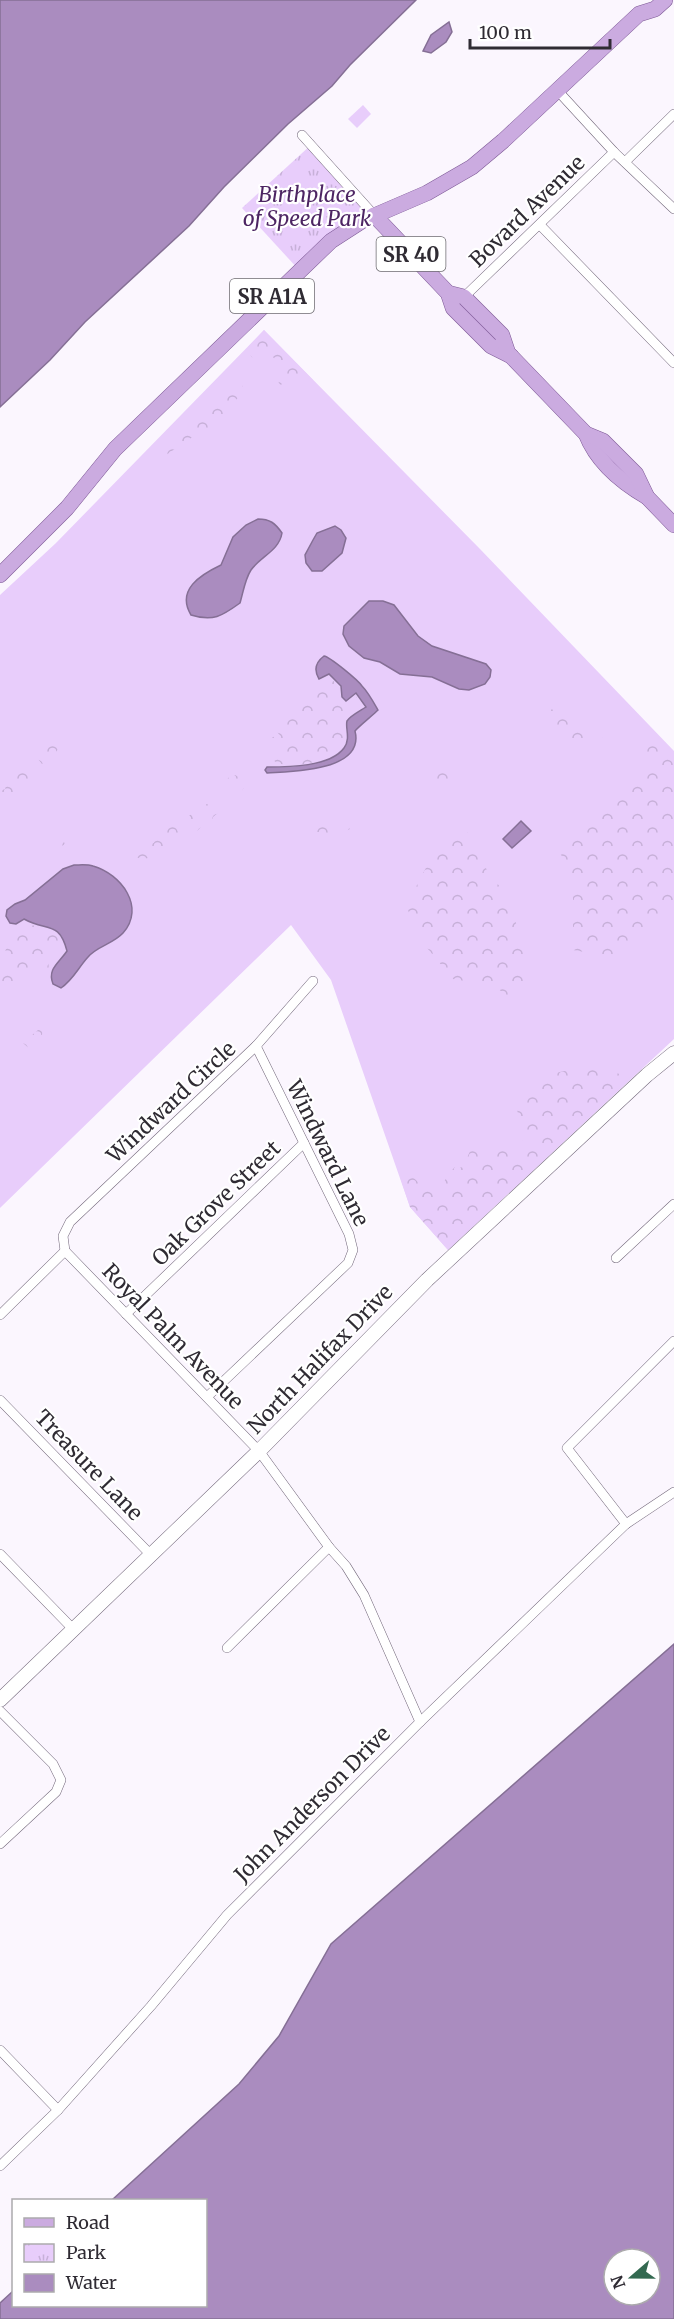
<svg xmlns="http://www.w3.org/2000/svg" width="674" height="2319" font-family="Merriweather,serif">
  <style>
    .grass { fill: #e8cdfb }
    .forest { fill: url(#forest-crowns) }
    .park { fill: url(#park-tufts) }
    .water { fill: #aa8cbf; stroke: #856f95; stroke-width: 1.5; fill-rule: evenodd }
    .lines { fill: none; stroke-linecap: round; stroke-linejoin: round }
    .street-casing { stroke: #73687b; stroke-width: 10 }
    .secondary-casing { stroke: #73687b; stroke-width: 15 }
    .primary-casing { stroke: #7e5a96; stroke-width: 16 }
    .street { stroke: #fff; stroke-width: 9 }
    .secondary { stroke: #fff; stroke-width: 14 }
    .primary { stroke: #cbabe0; stroke-width: 15 }
    .labels { text-anchor: middle; dominant-baseline: central; stroke-width: 4.5; stroke-linejoin: round; paint-order: stroke }
    .shield { fill: #fff; stroke: #6d6b70; stroke-width: 1.5 }
    .shield-label { font-size: 20px; font-weight: bold; fill: #2f2b33 }
    .park-label { font-size: 21px; font-style: italic; fill: #4d2563; stroke: #fff }
    .street-label { font-size: 21px; fill: #2f2b33; stroke: #fff }
  </style>
  <defs>
    <pattern id="forest-crowns" width="20" height="18" patternUnits="userSpaceOnUse" patternTransform="scale(1.5)"><rect width="20" height="18" fill="#e8cdfb"/><path d="M2 6a3 3 0 1 1 6 0M12 15a3 3 0 1 1 6 0" fill="none" stroke="#c7b0d8"/></pattern>
    <pattern id="park-tufts" width="24" height="20" patternUnits="userSpaceOnUse" patternTransform="scale(1.5)"><rect width="24" height="20" fill="#e8cdfb"/><path d="M3 7l-1-3M5 7V3M7 7l1-3M15 17l-1-3M17 17v-4M19 17l1-3" fill="none" stroke="#c7b0d8"/></pattern>
  </defs>
  <rect width="100%" height="100%" fill="#fbf6fe"/>
  <g class="grass">
    <polygon points="363,105 371,114 357,128 348,119"/>
    <polygon points="264,330 480,549 674,751 674,1039 448,1250 410,1207 331,980 291,925 0,1208 0,595 56,543"/>
  </g>
  <g class="forest">
    <path d="M 264,330 L 313,380 L 311,382 C 301,376 290,381 280,385 L 278,381 L 286,373 L 274,358 L 271,356 L 263,362 C 253,360 249,357 248,347 Z"/>
    <polygon points="234,377 242,384 243,394 233,402 224,417 213,427 200,432 135,476 133,470"/>
    <path d="M 328,675 L 339,687 L 341,699 L 347,703 L 355,695 L 363,707 L 345,719 L 343,724 L 347,732 C 346,736 345,742 343,745 C 330,764 295,767 276,763 L 268,752 L 268,739 L 276,736 L 281,737 L 275,729 L 278,722 L 314,685 Z"/>
    <path d="M 557,708 L 574,720 L 575,729 C 587,727 601,730 604,742 L 600,745 C 582,737 581,738 562,745 L 555,737 L 553,731 L 556,727 L 549,715 L 550,710 Z"/>
    <polygon points="651,730 674,754 672,761 674,763 674,899 611,957 573,950 573,878 555,843 616,801 650,773 644,741"/>
    <path d="M 60,738 L 65,743 L 64,748 L 58,749 C 53,756 52,764 42,764 L 38,759 L 39,755 L 48,747 L 54,739 Z"/>
    <path d="M 448,766 L 452,768 C 452,777 446,781 439,785 L 433,782 L 431,776 L 438,769 Z"/>
    <polygon points="15,771 25,773 30,777 29,781 23,782 17,790 0,799 0,791 5,789 9,775"/>
    <polygon points="235,775 241,778 245,786 241,792 228,792 224,788 228,778"/>
    <polygon points="216,802 219,804 219,812 213,817 211,824 201,827 195,833 184,824 185,819 203,805"/>
    <polygon points="327,820 344,822 350,829 330,838 324,832 316,832 318,827"/>
    <path d="M 170,823 L 176,828 L 182,838 C 177,849 169,850 158,852 L 156,857 L 141,859 L 136,857 L 135,851 L 141,843 L 154,843 L 157,830 Z"/>
    <polygon points="459,827 474,837 476,852 492,878 504,891 514,913 519,938 527,959 524,993 514,1002 495,986 453,979 423,943 406,906 430,860"/>
    <polygon points="56,836 62,838 65,844 45,857 38,859 33,856 44,848 52,838"/>
    <polygon points="27,924 53,930 62,935 60,947 48,959 49,970 39,965 33,972 27,984 17,980 0,991 0,958 3,957 6,949 2,943 10,933"/>
    <polygon points="43,1028 40,1048 32,1051 23,1043 38,1030"/>
    <polygon points="609,1062 626,1083 448,1250 410,1207 400,1177 413,1177 424,1188 440,1190 448,1174 455,1167 471,1168 465,1163 470,1151 493,1145 512,1151 524,1147 517,1109 525,1098 555,1073"/>
  </g>
  <polygon class="park" points="312,144 374,215 299,270 242,208"/>
  <g class="water">
    <polygon points="0,0 416,0 350,65 332,86 288,124 224,187 189,226 85,322 50,360 0,407"/>
    <polygon points="449,22 452,32 446,42 431,53 423,51 431,35"/>
    <path d="M 258,519 C 270,519 275,523 282,533 C 279,551 261,556 251,570 C 245,579 243,593 240,603 C 222,616 213,622 191,615 C 176,590 200,575 221,565 L 233,537 L 246,525 Z"/>
    <polygon points="335,526 341,530 346,538 342,553 322,571 312,571 306,563 305,555 313,540 317,533"/>
    <polygon points="369,601 383,601 394,605 418,636 432,646 486,664 491,670 490,677 485,684 469,690 459,689 432,677 400,674 380,662 364,658 349,646 343,634 344,626"/>
    <path d="M 324,656 C 330,657 358,680 362,686 C 368,692 374,703 378,710 C 373,715 358,727 355,731 C 365,771 294,771 267,773 L 265,770 L 267,767 C 288,767 330,767 344,748 C 351,739 345,727 347,721 C 350,716 360,711 366,707 L 356,693 L 346,701 L 342,697 L 341,686 L 329,674 L 319,679 C 313,669 316,662 324,656 Z"/>
    <polygon points="521,821 531,831 512,848 503,839"/>
    <path d="M 74,865 C 80,865 87,864 93,866 C 121,874 146,907 123,933 C 113,944 97,946 88,957 C 78,968 73,980 61,988 L 53,984 C 47,969 59,963 67,951 C 59,920 47,932 24,919 L 16,924 L 10,923 L 6,916 L 7,910 L 15,904 L 25,900 L 63,869 Z"/>
    <path d="M 674,1644 L 674,2319 L 0,2319 L 0,2303 L 13,2291 L 14,2306 L 206,2306 L 206,2200 L 112,2200 L 239,2084 L 279,2036 L 331,1944 ZM 614,2259 L 650,2259 L 650,2295 L 614,2295 Z"/>
  </g>
  <g class="lines">
    <defs>
      <g id="street">
        <polyline points="557,90 614,152 674,209"/>
        <polyline points="302,135 374,215"/>
        <polyline points="625,162 674,114"/>
        <polyline points="540,225 674,363"/>
        <polyline points="464,297 614,152"/>
        <polyline points="65,1251 259,1451 329,1547 346,1566 364,1595 420,1722"/>
        <polyline points="65,1251 63,1236 70,1222 256,1046 313,981"/>
        <polyline points="616,1258 674,1204"/>
        <polyline points="126,1314 304,1143"/>
        <polyline points="0,1315 65,1251"/>
        <polyline points="207,1397 348,1263 353,1250 349,1234 256,1046"/>
        <polyline points="0,1400 152,1556"/>
        <polyline points="626,1524 567,1448 674,1341"/>
        <polyline points="0,1554 74,1630"/>
        <polyline points="227,1648 329,1547"/>
        <polyline points="0,1711 53,1764 61,1780 56,1792 0,1844"/>
        <polyline points="0,2050 58,2110"/>
        <polyline points="0,2166 58,2110 151,2006 227,1915 420,1722 626,1524 674,1492"/>
      </g>
      <polyline id="secondary" points="0,1700 259,1451 427,1280 647,1075 674,1053"/>
      <g id="primary">
        <polyline points="374,215 448,293 453,308 491,346 511,356"/>
        <path d="M 448,293 L 464,297 L 502,335 L 508,353 L 586,434 C 597,462 621,482 647,497"/>
        <polyline points="586,434 603,441 636,474 647,497 674,525"/>
        <polyline points="0,575 67,508 115,449 331,241 362,221 427,193 472,167 503,141 639,14 655,9 665,0"/>
      </g>
    </defs>
    <use href="#street" class="street-casing"/>
    <use href="#secondary" class="secondary-casing"/>
    <use href="#primary" class="primary-casing"/>
    <use href="#street" class="street"/>
    <use href="#secondary" class="secondary"/>
    <use href="#primary" class="primary"/>
  </g>
  <g class="labels">
    <g class="shield">
      <rect x="376.5" y="237" width="69" height="34" rx="4.5"/>
      <rect x="230" y="279" width="84" height="34" rx="4.5"/>
    </g>
    <g class="shield-label">
      <text x="411" y="254">SR 40</text>
      <text x="272" y="296">SR A1A</text>
    </g>
    <g class="park-label">
      <text x="307" y="194">Birthplace<tspan x="307" dy="24">of Speed Park</tspan></text>
    </g>
    <g class="street-label">
      <text transform="translate(527 211) rotate(-44)">Bovard Avenue</text>
      <text transform="translate(171 1102) rotate(-43)">Windward Circle</text>
      <text transform="translate(328 1153) rotate(64)">Windward Lane</text>
      <text transform="translate(216 1203) rotate(-44)">Oak Grove Street</text>
      <text transform="translate(173 1336) rotate(46)">Royal Palm Avenue</text>
      <text transform="translate(320 1359) rotate(-46)">North Halifax Drive</text>
      <text transform="translate(89 1465) rotate(46)">Treasure Lane</text>
      <text transform="translate(312 1804) rotate(-45)">John Anderson Drive</text>
    </g>
  </g>
  <rect x="12" y="2199" width="195" height="108" fill="#ffffff" stroke="#acaaad" stroke-width="1.5"/>
  <rect x="24" y="2218" width="30" height="9" fill="#cbabe0" stroke="#acaaad" stroke-width="1.5"/>
  <text x="66" y="2229" font-size="18" fill="#2f2b33">Road</text>
  <rect x="24" y="2244" width="30" height="18" fill="url(#park-tufts)" stroke="#acaaad" stroke-width="1.5"/>
  <text x="66" y="2259" font-size="18" fill="#2f2b33">Park</text>
  <rect x="24" y="2274" width="30" height="18" fill="#aa8cbf" stroke="#acaaad" stroke-width="1.5"/>
  <text x="66" y="2289" font-size="18" fill="#2f2b33">Water</text>
  <g transform="translate(632 2277) rotate(250)"><circle r="28" fill="#ffffff" stroke="#acaaad" stroke-width="1.5"/>
  <path d="M0-4.5L10 22L0 15L-10 22Z" fill="#336950"/>
  <text y="-9" font-size="16" font-weight="bold" text-anchor="middle" fill="#2f2b33">N</text>
  </g>
  <path d="M470 39v9h140v-9" fill="none" stroke="#2f2b33" stroke-width="3"/>
  <text x="479" y="39" font-size="18" fill="#2f2b33" stroke="#ffffff" stroke-width="4.5" paint-order="stroke">100 m</text>
</svg>
